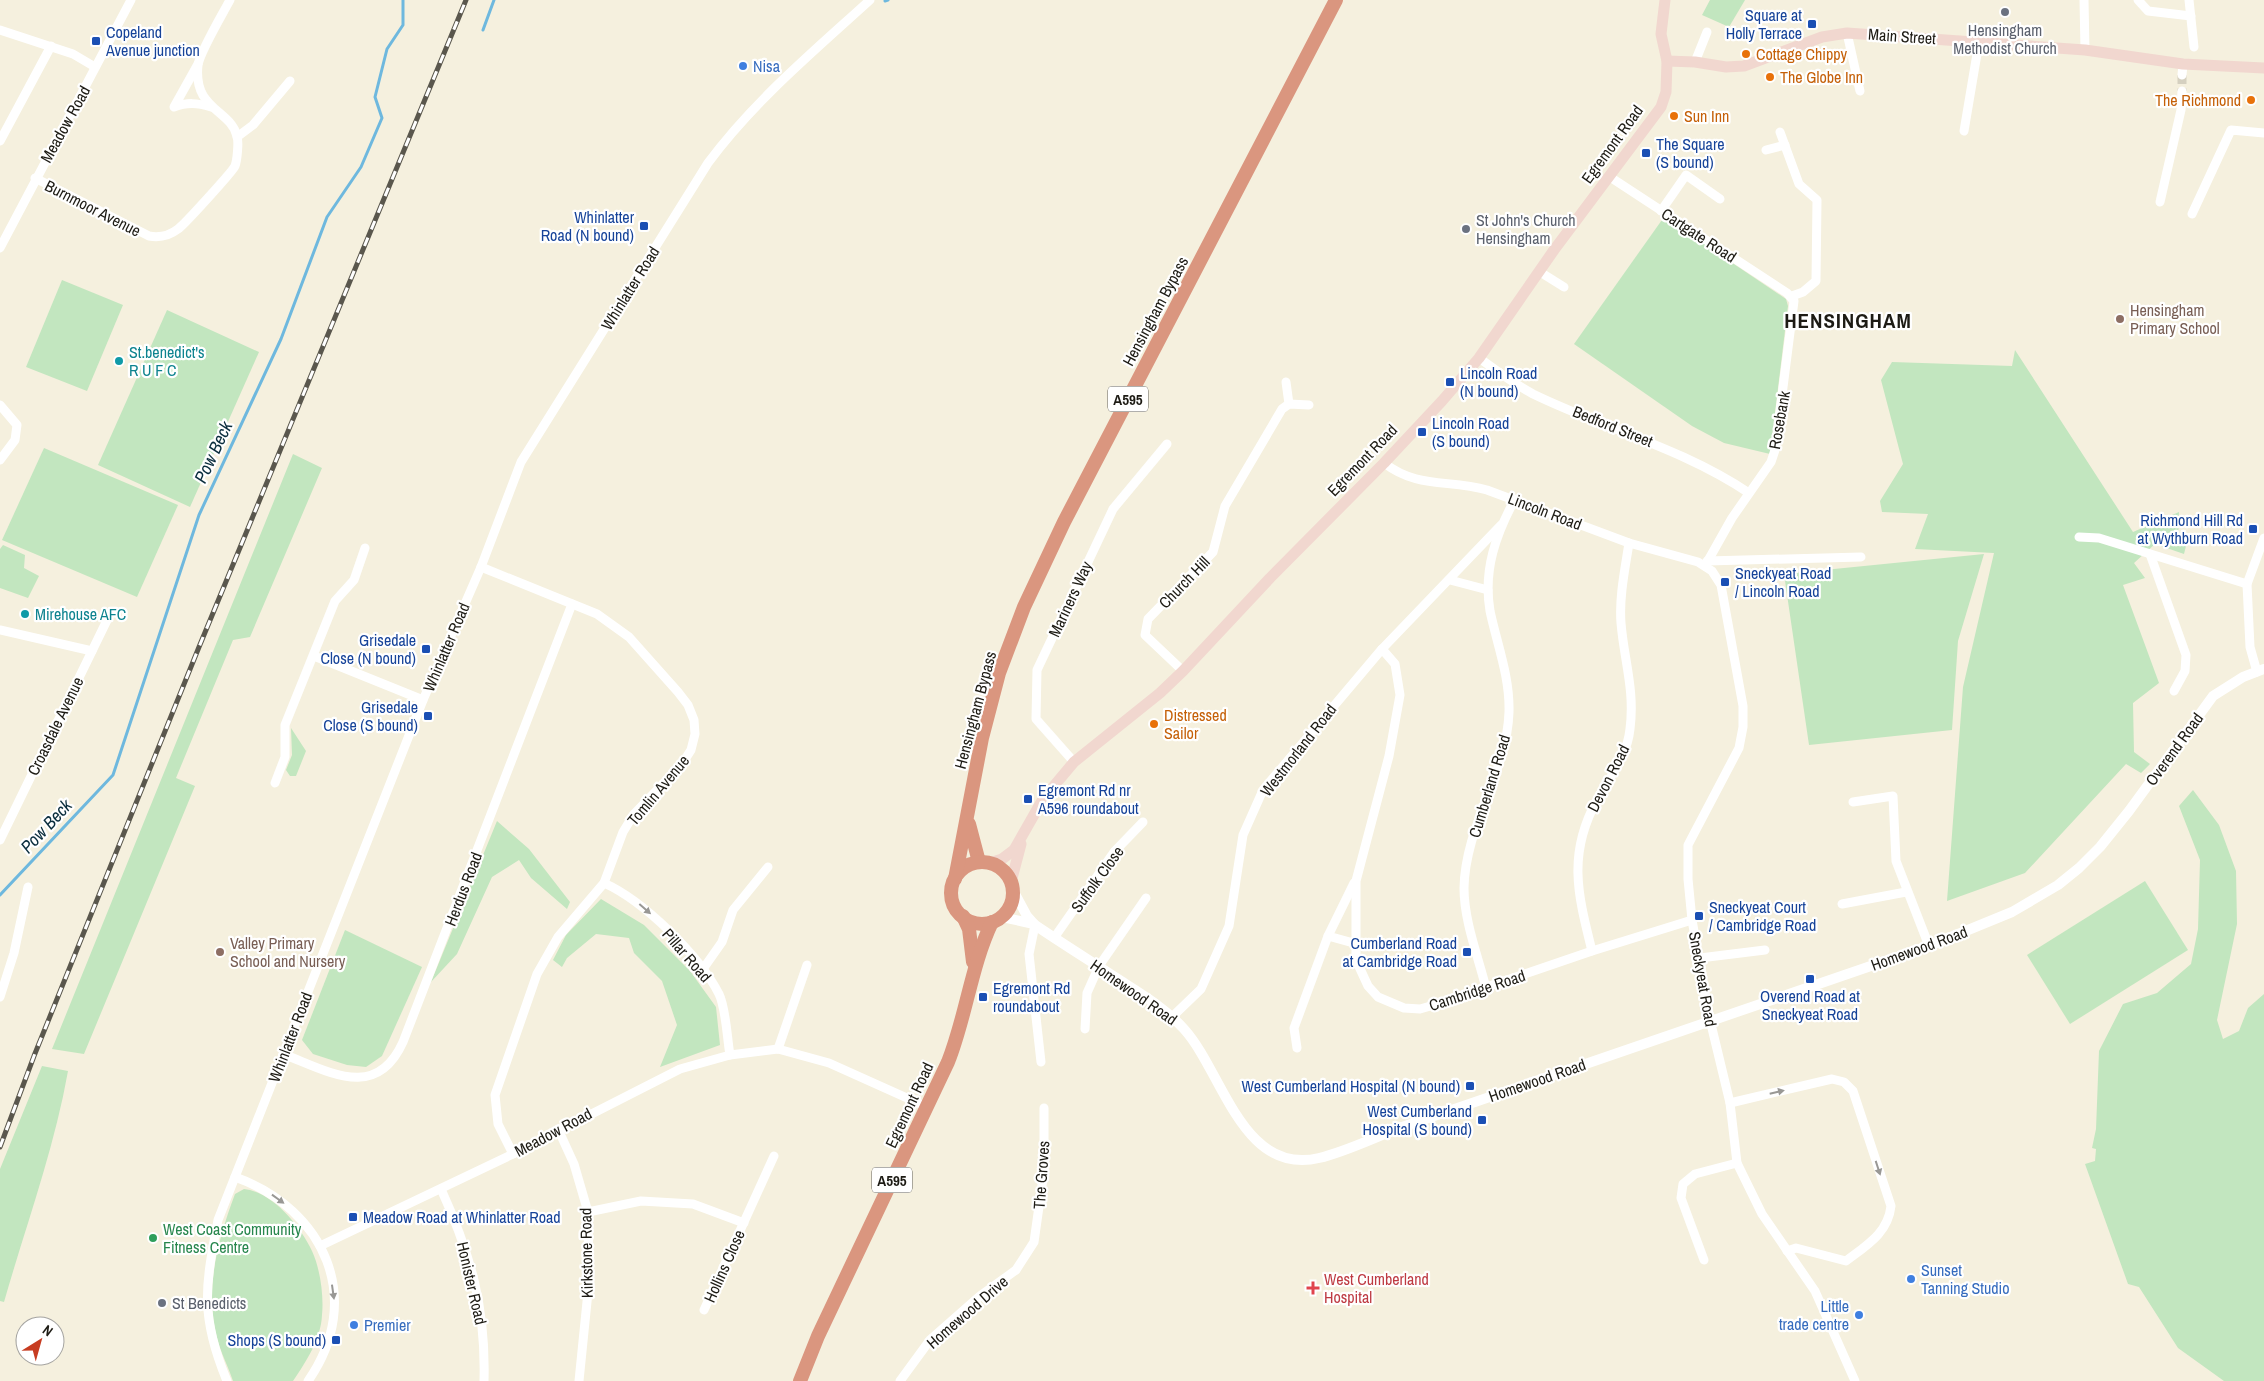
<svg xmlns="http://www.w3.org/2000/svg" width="2264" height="1381" font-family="'Archivo Narrow',sans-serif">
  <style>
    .green { fill: #c2e6bf }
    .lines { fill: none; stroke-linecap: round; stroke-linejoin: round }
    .stream { stroke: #6eb8de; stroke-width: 3 }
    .minor-tunnel { stroke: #d5d0c0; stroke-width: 9; stroke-dasharray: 9 4.5; stroke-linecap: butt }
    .minor { stroke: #fff; stroke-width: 9 }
    .tertiary { stroke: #fff; stroke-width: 10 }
    .secondary { stroke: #f1d7cf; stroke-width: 11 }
    .trunk { stroke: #da967f; stroke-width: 14 }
    .rail-casing { stroke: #5a574d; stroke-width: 5 }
    .rail { stroke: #fff; stroke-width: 3; stroke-dasharray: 9; stroke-linecap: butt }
    .oneway { fill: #999895 }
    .worship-dot { fill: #6b7280; stroke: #fff; stroke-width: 2 }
    .transit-dot { fill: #1a4fb4; stroke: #fff; stroke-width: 2 }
    .food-dot { fill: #e8710a; stroke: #fff; stroke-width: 2 }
    .shop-dot { fill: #3f7fe0; stroke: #fff; stroke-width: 2 }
    .education-dot { fill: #8d6e63; stroke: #fff; stroke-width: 2 }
    .culture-dot { fill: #0f9aa8; stroke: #fff; stroke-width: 2 }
    .leisure-dot { fill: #2e9e5b; stroke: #fff; stroke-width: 2 }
    .health-dot { fill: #e0444e; stroke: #fff; stroke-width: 2 }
    .labels { text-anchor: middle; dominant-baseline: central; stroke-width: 4.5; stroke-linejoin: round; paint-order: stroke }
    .shield { fill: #fff; stroke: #615f5a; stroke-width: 1 }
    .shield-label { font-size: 15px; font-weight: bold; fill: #1d1b14 }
    .transit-label { font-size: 16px; fill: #164399; stroke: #fff; text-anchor: end }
    .worship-label { font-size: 16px; fill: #5b616d; stroke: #fff; text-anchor: start }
    .street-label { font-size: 16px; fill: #1d1b14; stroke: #fff }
    .food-label { font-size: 16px; fill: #c56008; stroke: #fff; text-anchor: start }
    .shop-label { font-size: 16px; fill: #366cbe; stroke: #fff; text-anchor: start }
    .education-label { font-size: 16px; fill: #785e54; stroke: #fff; text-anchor: start }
    .culture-label { font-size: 16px; fill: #0d838f; stroke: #fff; text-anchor: start }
    .leisure-label { font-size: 16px; fill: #27864d; stroke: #fff; text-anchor: start }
    .health-label { font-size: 16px; fill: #be3a42; stroke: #fff; text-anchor: start }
    .water-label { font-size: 18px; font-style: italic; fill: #0a2d3d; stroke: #fff }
    .district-label { font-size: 21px; font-weight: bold; letter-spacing: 1px; fill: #1d1b14; stroke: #fff }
  </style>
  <rect width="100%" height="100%" fill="#f5f0de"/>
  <g class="green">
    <polygon points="1710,0 1745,0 1729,27 1702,15"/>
    <polygon points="1664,217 1786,299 1788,306 1770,454 1724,443 1692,426 1574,344"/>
    <polygon points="62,280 123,305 87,391 26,367"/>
    <polygon points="167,310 259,352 190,507 98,465"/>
    <polygon points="2015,350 2133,532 2179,512 2178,542 2186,546 2184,554 2155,544 2134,563 2145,578 2123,585 2159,683 2133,703 2134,752 2150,764 2141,773 2126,764 2025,873 1947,901 1963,687 1994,553 1915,549 1928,514 1882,512 1880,501 1903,464 1881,380 1892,362 2012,366"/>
    <polygon points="44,448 178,505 137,597 2,540"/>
    <polygon points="293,454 322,468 250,637 233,640 176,778 195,786 84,1054 52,1049"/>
    <polygon points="3,545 25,555 24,568 39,576 28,598 0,588 0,549"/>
    <polygon points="1984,554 1958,641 1952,730 1809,745 1784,574"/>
    <polygon points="291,728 306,751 296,776 290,776 286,770 292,755"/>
    <polygon points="2193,790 2219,825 2236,871 2237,924 2217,1020 2223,1039 2239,1031 2248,1008 2264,994 2264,1381 2224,1381 2178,1348 2139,1287 2128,1284 2085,1164 2095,1161 2096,1149 2092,1148 2096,1129 2099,1051 2123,1004 2157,993 2191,964 2198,929 2200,860 2179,806"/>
    <polygon points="497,821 529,849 570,902 567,909 531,878 519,860 492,877 457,954 431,982"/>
    <polygon points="2145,881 2188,950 2070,1024 2027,955"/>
    <polygon points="601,899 644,925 690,971 716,1007 720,1045 660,1067 677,1025 662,981 634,953 629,938 596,934 567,958 562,967 553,960 566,935"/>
    <polygon points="345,930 422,967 382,1056 366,1067 347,1065 313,1054 302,1040"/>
    <path d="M 42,1066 L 68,1071 C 54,1150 26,1225 4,1302 L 0,1301 L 0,1169 Z"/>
    <path d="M 244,1189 C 272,1192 300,1225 312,1251 C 320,1268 324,1296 322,1315 C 321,1339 306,1362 293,1381 L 233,1381 C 229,1369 223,1357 219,1345 C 203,1294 217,1242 235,1194 Z"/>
  </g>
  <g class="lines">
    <g class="stream">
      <polyline points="885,1 888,0"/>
      <polyline points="483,30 494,0"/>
      <polyline points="0,895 113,775 199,515 281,339 327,217 361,167 382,118 375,97 387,49 403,25 403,0"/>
    </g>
    <polyline class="minor-tunnel" points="2182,75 2182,91"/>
    <g class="minor">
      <polyline points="2084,0 2085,50"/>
      <polyline points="2138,0 2148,11 2191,16"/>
      <polyline points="2189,0 2194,47"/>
      <polyline points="0,30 73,54 95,67"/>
      <polyline points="1847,33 1860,91"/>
      <polyline points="1695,62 1707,32"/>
      <path d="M 198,64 L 174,107 C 188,102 197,103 211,107"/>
      <polyline points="2182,75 2183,64"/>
      <polyline points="1964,131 1979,42"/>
      <polyline points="1780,132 1799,184 1817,200 1816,281 1803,292 1792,296"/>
      <polyline points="237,137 253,125 290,81"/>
      <polyline points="0,141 51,46"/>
      <polyline points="1766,150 1785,145"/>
      <polyline points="1610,177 1787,293 1794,301 1775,450 1771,462 1732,518 1705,566"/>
      <path d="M 35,178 L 149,236 C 160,238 169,236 178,229 C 184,225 233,171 235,166 C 237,161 239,142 237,136 C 230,109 193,110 198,65 C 200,52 222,15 230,0"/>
      <polyline points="2160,202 2181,110 2182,91"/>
      <polyline points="1661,211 1686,175 1720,199"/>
      <polyline points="2192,214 2231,130 2264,133"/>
      <polyline points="0,248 131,0"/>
      <polyline points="1540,272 1564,287"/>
      <path d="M 1479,358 C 1497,371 1514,384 1533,394 C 1605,429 1682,448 1749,493"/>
      <polyline points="1286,382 1289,404"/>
      <polyline points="0,405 17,425 15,440 0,460"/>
      <path d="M 1384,463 C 1418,489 1448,479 1487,490 L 1629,543 L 1698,562 L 1712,571 L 1721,585 L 1743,706 L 1743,727 L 1739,748 L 1688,845 L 1688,879 L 1692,920 L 1710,1020 L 1730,1103 L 1737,1163 L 1762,1214 L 1815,1291 L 1855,1381"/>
      <polyline points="2079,537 2099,538 2247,584"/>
      <polyline points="2150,554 2186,655 2185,671 2174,691"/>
      <polyline points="1707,561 1861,557"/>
      <polyline points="481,567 597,614 629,637 678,692 688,705 694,720 695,734 691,750 682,764 634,814 623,832 604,883 558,937 537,974 495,1095 498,1124 513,1154"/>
      <polyline points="1450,580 1488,590"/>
      <polyline points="0,630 92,651"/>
      <polyline points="1382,649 1395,664 1400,695 1389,756 1356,881 1356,960 1368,986 1378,997 1404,1008 1420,1009 1434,1005 1592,951 1692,920"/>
      <polyline points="314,656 423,700"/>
      <polyline points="1183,671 1145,635 1148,619 1213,552 1225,506 1282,409 1289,404 1309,405"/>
      <polyline points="2257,672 2250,647 2247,584 2264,538"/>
      <polyline points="1074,762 1036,719 1037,670 1113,509 1167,444"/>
      <polyline points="275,783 285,757 285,725 335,601 354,580 365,548"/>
      <polyline points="1853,802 1893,796 1896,861 1929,946"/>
      <polyline points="0,840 111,612"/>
      <path d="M 604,883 C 644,901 699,955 719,994 C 726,1008 727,1038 730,1055"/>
      <polyline points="1842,904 1906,892"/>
      <polyline points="1035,925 1029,954 1041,1062"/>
      <polyline points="1328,936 1357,944"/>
      <polyline points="1054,938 1114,852 1143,822"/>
      <path d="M 1592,951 C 1578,895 1567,854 1597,800 C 1610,776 1627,757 1630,729 C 1635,690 1624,660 1621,623 C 1619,597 1625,569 1629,543"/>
      <polyline points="1700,958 1765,950"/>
      <polyline points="703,969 722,942 733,910 768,867"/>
      <path d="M 1486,988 C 1478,956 1464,921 1464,888 C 1465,826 1507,773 1509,712 C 1510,677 1497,644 1490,611 C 1483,570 1496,534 1515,499"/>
      <polyline points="0,997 14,953 28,887"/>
      <polyline points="1172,1017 1201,989 1229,926 1243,835 1263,790 1382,649 1501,525"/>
      <polyline points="1085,1029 1087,993 1099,966 1146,898"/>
      <polyline points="1297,1048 1294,1028 1328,936 1354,883"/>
      <polyline points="778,1049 807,965"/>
      <path d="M 283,1054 C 328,1071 376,1102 403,1042 L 572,604"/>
      <path d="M 1730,1103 L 1832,1079 L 1844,1082 L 1853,1091 L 1891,1206 C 1888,1233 1867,1245 1846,1261 L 1796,1248 L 1787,1251"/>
      <polyline points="558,1129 574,1164 588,1212 589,1282 579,1381"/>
      <path d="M 235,1177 C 325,1209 365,1300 308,1381"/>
      <path d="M 441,1189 C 471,1255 486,1308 484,1381"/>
      <polyline points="588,1212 641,1201 693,1204 744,1223"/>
      <polyline points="320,1246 513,1154 680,1069 730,1055 778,1049 829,1063 927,1107"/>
      <polyline points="1704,1260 1681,1198 1683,1184 1695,1174 1737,1163"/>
      <polyline points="704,1310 774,1156"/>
      <path d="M 227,1381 C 200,1316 205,1287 218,1220 L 423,700 L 481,567 L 521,462 L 708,163 C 754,101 813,52 870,0"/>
      <polyline points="900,1381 930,1340 980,1296 1016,1270 1034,1242 1044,1171 1044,1108"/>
    </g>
    <g class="tertiary">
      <path d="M 1013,890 L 1027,916 L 1035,925 C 1063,944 1092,962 1121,981 C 1143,995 1166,1009 1184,1029 C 1223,1072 1242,1176 1319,1158 C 1348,1151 1377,1136 1405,1126 L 1929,946 L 2012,912 L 2058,885 L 2079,868 L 2100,847 L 2129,811 L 2213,696 L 2243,677 L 2264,669"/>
      <polyline points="1002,917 1034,924"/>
    </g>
    <g class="secondary">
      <polyline points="1667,61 1695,62 1726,67 1744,66 1822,37 1847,33 2085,50 2183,64 2264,68"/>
      <polyline points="990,863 1002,859 1014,850 1043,799 1074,762 1160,693 1183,671 1270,578 1384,463 1442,401 1479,358 1554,250 1661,107 1666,92 1667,61 1661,34 1665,0"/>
      <polyline points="1011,882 1021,844"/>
    </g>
    <g class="trunk">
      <polyline points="969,824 979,862"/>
      <circle cx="982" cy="893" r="31"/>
      <polyline points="955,879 982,738 999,673 1024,607 1064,522 1336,0"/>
      <polyline points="963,916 969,929 973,962"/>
      <path d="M 800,1381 L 818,1336 L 948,1062 C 966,1017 971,966 992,922"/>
    </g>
    <defs>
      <polyline id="rail" points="0,1147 34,1056 199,647 466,0"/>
    </defs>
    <use href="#rail" class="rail-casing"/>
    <use href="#rail" class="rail"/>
  </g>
  <defs><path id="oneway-solid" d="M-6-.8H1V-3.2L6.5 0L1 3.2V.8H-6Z" transform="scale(1.25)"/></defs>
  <g class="oneway">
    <use href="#oneway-solid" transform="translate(645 909) rotate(41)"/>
    <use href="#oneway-solid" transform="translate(1777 1092) rotate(-13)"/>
    <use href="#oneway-solid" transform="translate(1878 1168) rotate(72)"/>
    <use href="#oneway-solid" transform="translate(278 1199) rotate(36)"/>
    <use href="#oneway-solid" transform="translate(333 1292) rotate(82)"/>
  </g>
  <g class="worship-dot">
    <circle cx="2005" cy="12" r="5"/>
    <circle cx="1466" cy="229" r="5"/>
    <circle cx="162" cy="1303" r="5"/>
  </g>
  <g class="transit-dot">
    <rect x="1807" y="19" width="10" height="10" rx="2.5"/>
    <rect x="91" y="36" width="10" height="10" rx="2.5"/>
    <rect x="1641" y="148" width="10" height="10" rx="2.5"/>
    <rect x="639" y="221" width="10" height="10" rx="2.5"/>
    <rect x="1445" y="377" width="10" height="10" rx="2.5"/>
    <rect x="1417" y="427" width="10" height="10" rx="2.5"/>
    <rect x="2248" y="524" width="10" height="10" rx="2.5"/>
    <rect x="1720" y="577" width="10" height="10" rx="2.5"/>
    <rect x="421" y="644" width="10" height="10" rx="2.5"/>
    <rect x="423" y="711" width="10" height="10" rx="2.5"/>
    <rect x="1023" y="794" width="10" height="10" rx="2.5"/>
    <rect x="1694" y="911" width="10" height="10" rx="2.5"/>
    <rect x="1462" y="947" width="10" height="10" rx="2.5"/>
    <rect x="1805" y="974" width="10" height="10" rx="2.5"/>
    <rect x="978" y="992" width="10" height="10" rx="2.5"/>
    <rect x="1465" y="1081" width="10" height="10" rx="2.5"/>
    <rect x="1477" y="1115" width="10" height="10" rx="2.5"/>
    <rect x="348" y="1212" width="10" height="10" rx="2.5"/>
    <rect x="331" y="1335" width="10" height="10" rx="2.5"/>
  </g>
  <g class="food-dot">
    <circle cx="1746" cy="54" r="5"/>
    <circle cx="1770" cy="77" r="5"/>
    <circle cx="2251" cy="100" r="5"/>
    <circle cx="1674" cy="116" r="5"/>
    <circle cx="1154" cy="724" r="5"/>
  </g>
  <g class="shop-dot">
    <circle cx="743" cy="66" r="5"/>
    <circle cx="1911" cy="1279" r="5"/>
    <circle cx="1859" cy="1315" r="5"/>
    <circle cx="354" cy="1325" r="5"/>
  </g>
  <g class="education-dot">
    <circle cx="2120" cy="319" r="5"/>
    <circle cx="220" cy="952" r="5"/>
  </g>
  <g class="culture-dot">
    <circle cx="119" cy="361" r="5"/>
    <circle cx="25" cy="614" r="5"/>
  </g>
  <circle class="leisure-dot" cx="153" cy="1238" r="5"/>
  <path class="health-dot" d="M1310.5 1280.5h5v5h5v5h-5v5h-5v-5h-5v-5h5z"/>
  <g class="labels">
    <g class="shield">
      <rect x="1108" y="386.5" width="40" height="25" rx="4"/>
      <rect x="872" y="1167.5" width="40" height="25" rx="4"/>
    </g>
    <g class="shield-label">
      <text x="1128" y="399">A595</text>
      <text x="892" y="1180">A595</text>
    </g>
    <g class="transit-label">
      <text x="1802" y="15">Square at<tspan x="1802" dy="18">Holly Terrace</tspan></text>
      <text x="106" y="32" text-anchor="start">Copeland<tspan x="106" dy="18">Avenue junction</tspan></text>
      <text x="1656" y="144" text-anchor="start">The Square<tspan x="1656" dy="18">(S bound)</tspan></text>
      <text x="634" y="217">Whinlatter<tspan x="634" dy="18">Road (N bound)</tspan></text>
      <text x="1460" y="373" text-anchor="start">Lincoln Road<tspan x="1460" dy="18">(N bound)</tspan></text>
      <text x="1432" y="423" text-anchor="start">Lincoln Road<tspan x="1432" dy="18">(S bound)</tspan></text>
      <text x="2243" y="520">Richmond Hill Rd<tspan x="2243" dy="18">at Wythburn Road</tspan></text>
      <text x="1735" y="573" text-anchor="start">Sneckyeat Road<tspan x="1735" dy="18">/ Lincoln Road</tspan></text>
      <text x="416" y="640">Grisedale<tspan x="416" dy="18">Close (N bound)</tspan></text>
      <text x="418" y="707">Grisedale<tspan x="418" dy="18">Close (S bound)</tspan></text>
      <text x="1038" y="790" text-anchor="start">Egremont Rd nr<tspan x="1038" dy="18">A596 roundabout</tspan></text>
      <text x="1709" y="907" text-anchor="start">Sneckyeat Court<tspan x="1709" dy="18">/ Cambridge Road</tspan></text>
      <text x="1457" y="943">Cumberland Road<tspan x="1457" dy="18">at Cambridge Road</tspan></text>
      <text x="993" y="988" text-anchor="start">Egremont Rd<tspan x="993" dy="18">roundabout</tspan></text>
      <text x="1810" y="996" text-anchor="middle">Overend Road at<tspan x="1810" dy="18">Sneckyeat Road</tspan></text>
      <text x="1460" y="1086">West Cumberland Hospital (N bound)</text>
      <text x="1472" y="1111">West Cumberland<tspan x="1472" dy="18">Hospital (S bound)</tspan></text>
      <text x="363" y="1217" text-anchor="start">Meadow Road at Whinlatter Road</text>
      <text x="326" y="1340">Shops (S bound)</text>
    </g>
    <g class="worship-label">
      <text x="2005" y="30" text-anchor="middle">Hensingham<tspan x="2005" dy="18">Methodist Church</tspan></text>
      <text x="1476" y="220">St John's Church<tspan x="1476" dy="18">Hensingham</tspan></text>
      <text x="172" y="1303">St Benedicts</text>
    </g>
    <g class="street-label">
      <text transform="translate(1902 36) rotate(4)">Main Street</text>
      <text transform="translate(65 124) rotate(-61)">Meadow Road</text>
      <text transform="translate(1612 144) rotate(-54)">Egremont Road</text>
      <text transform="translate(93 208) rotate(27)">Burnmoor Avenue</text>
      <text transform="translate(1699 235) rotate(33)">Cartgate Road</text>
      <text transform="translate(630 288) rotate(-58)">Whinlatter Road</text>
      <text transform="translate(1155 311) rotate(-62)">Hensingham Bypass</text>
      <text transform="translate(1779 420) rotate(-80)">Rosebank</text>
      <text transform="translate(1613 426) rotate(22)">Bedford Street</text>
      <text transform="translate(1362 460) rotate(-46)">Egremont Road</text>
      <text transform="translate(1545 511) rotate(21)">Lincoln Road</text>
      <text transform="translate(1184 582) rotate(-46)">Church Hill</text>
      <text transform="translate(1070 599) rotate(-65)">Mariners Way</text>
      <text transform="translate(446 647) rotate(-67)">Whinlatter Road</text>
      <text transform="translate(975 710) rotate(-75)">Hensingham Bypass</text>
      <text transform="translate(55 726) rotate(-64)">Croasdale Avenue</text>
      <text transform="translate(2174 749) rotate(-54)">Overend Road</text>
      <text transform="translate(1298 750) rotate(-52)">Westmorland Road</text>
      <text transform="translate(1608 778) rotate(-63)">Devon Road</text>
      <text transform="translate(1489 786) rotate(-73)">Cumberland Road</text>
      <text transform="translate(658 790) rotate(-50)">Tomlin Avenue</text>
      <text transform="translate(1097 879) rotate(-54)">Suffolk Close</text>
      <text transform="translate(463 889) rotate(-69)">Herdus Road</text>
      <text transform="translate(1919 948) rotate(-20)">Homewood Road</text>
      <text transform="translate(687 955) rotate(49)">Pillar Road</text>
      <text transform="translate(1703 979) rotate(80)">Sneckyeat Road</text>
      <text transform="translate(1477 990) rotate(-18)">Cambridge Road</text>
      <text transform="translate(1134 992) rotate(35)">Homewood Road</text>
      <text transform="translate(290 1037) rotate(-69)">Whinlatter Road</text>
      <text transform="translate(1537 1080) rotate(-19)">Homewood Road</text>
      <text transform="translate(909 1105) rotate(-65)">Egremont Road</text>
      <text transform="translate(553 1132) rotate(-28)">Meadow Road</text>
      <text transform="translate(1041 1175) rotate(-86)">The Groves</text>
      <text transform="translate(586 1253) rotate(-91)">Kirkstone Road</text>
      <text transform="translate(724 1266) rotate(-66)">Hollins Close</text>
      <text transform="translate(472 1283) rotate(77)">Honister Road</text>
      <text transform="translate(967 1312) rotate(-41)">Homewood Drive</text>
    </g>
    <g class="food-label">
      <text x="1756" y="54">Cottage Chippy</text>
      <text x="1780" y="77">The Globe Inn</text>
      <text x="2241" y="100" text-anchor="end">The Richmond</text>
      <text x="1684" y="116">Sun Inn</text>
      <text x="1164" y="715">Distressed<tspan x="1164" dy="18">Sailor</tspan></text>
    </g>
    <g class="shop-label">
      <text x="753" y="66">Nisa</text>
      <text x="1921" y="1270">Sunset<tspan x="1921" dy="18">Tanning Studio</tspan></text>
      <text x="1849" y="1306" text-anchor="end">Little<tspan x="1849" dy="18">trade centre</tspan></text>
      <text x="364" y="1325">Premier</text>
    </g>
    <g class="education-label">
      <text x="2130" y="310">Hensingham<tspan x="2130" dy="18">Primary School</tspan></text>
      <text x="230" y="943">Valley Primary<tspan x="230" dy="18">School and Nursery</tspan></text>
    </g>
    <g class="culture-label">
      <text x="129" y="352">St.benedict's<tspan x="129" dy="18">R U F C</tspan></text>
      <text x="35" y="614">Mirehouse AFC</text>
    </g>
    <g class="leisure-label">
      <text x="163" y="1229">West Coast Community<tspan x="163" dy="18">Fitness Centre</tspan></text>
    </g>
    <g class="health-label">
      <text x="1324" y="1279">West Cumberland<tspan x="1324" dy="18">Hospital</tspan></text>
    </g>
    <g class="water-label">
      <text transform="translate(213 452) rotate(-65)">Pow Beck</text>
      <text transform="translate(46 826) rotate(-47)">Pow Beck</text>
    </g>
    <g class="district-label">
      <text x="1848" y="320">HENSINGHAM</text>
    </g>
  </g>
  <g transform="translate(40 1341) rotate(37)"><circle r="24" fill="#ffffff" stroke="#a5a4a1"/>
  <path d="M0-4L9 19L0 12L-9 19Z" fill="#c73c21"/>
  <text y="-8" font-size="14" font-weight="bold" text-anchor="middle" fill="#1d1b14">N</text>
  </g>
</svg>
